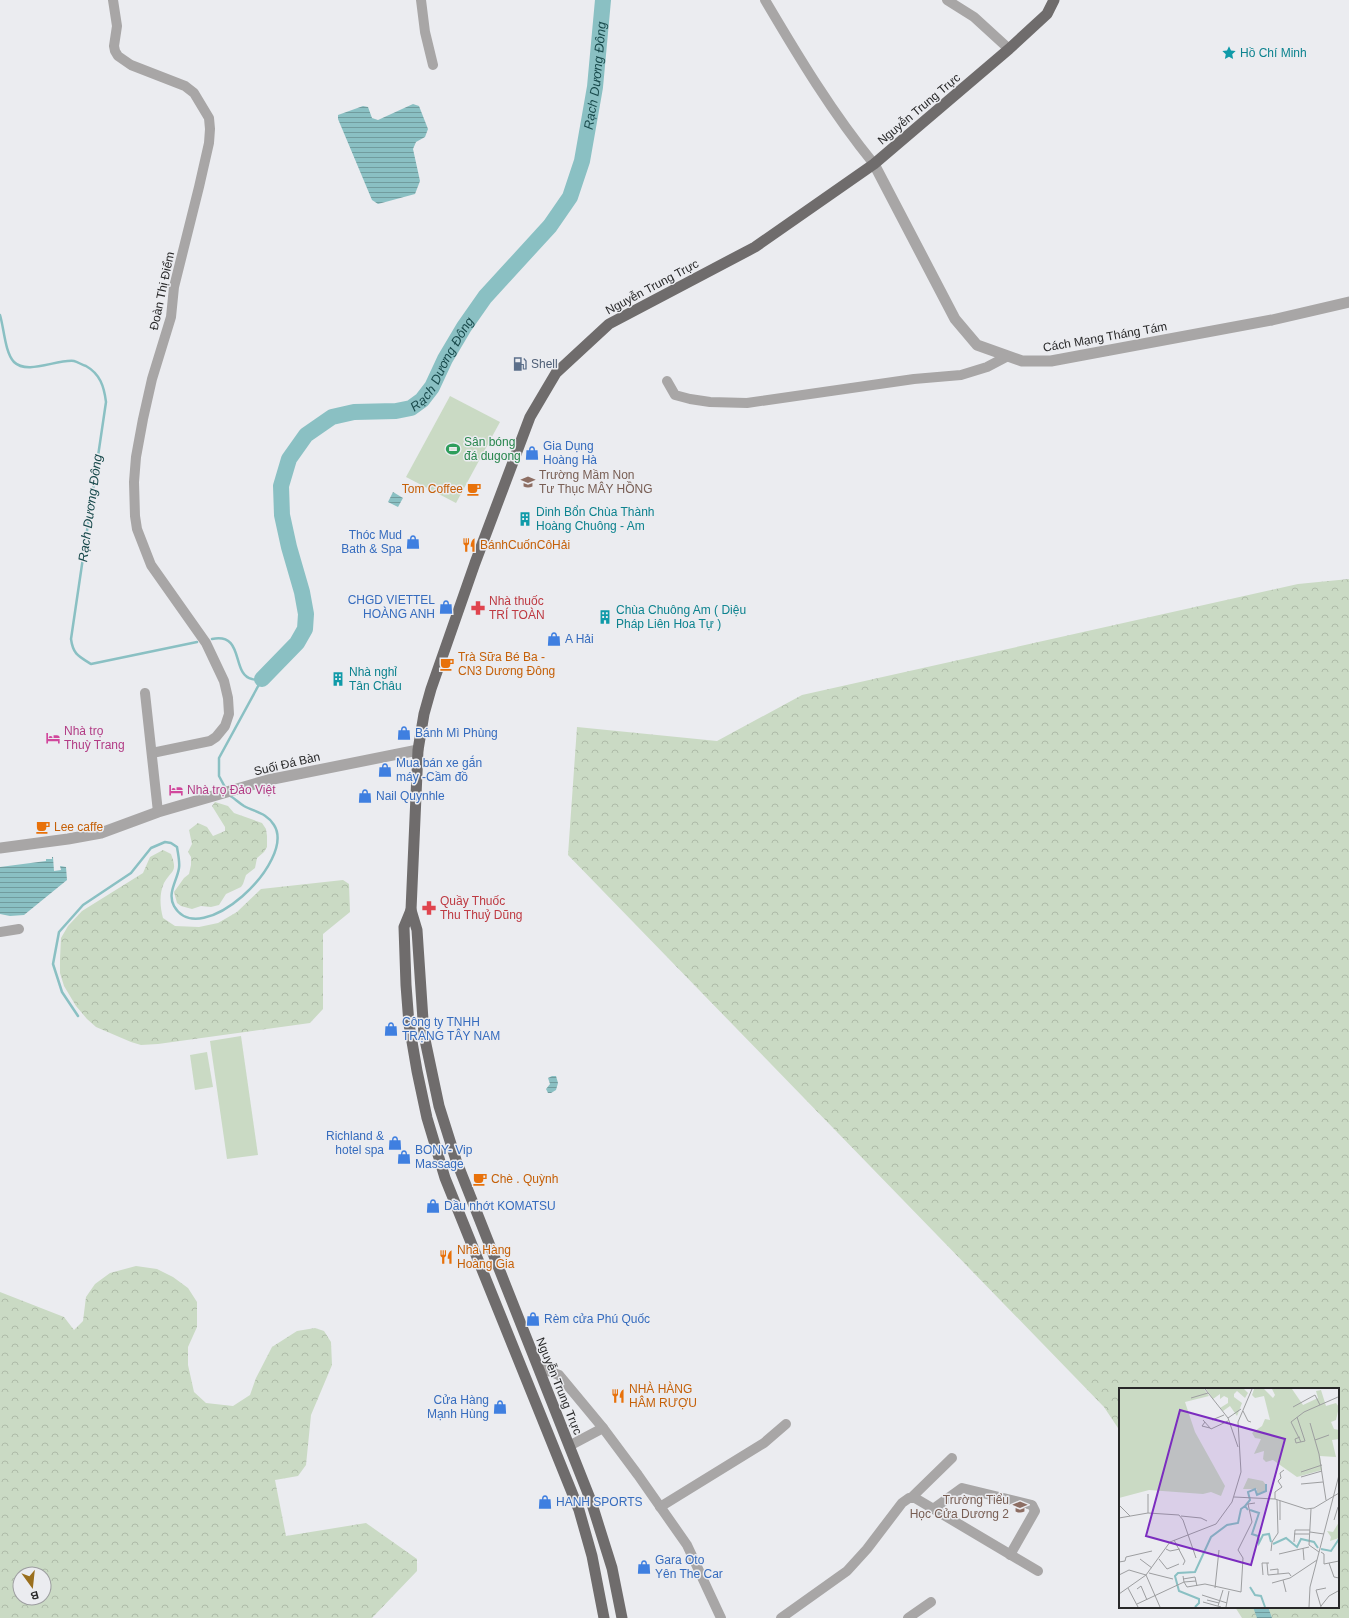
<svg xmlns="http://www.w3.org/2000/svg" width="1349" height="1618" font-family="Helvetica,sans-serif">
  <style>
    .forest { fill: url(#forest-crowns); fill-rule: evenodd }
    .pitch { fill: #cadac4 }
    .water { fill: url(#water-rules) }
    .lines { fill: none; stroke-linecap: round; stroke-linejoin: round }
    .stream { stroke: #8ac0c3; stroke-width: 2.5 }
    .river { stroke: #8ac0c3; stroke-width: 16 }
    .minor { stroke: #a8a6a6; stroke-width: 10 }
    .tertiary { stroke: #a8a6a6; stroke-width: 11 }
    .primary { stroke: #6f6c6c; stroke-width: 11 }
    .labels { text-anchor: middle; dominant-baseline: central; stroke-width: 3; stroke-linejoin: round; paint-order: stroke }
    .culture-label { font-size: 12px; fill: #0d838f; stroke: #ebecf0; text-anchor: start }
    .street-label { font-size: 12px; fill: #282829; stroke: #ebecf0 }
    .service-label { font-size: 12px; fill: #4e5e75; stroke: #ebecf0; text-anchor: start }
    .leisure-label { font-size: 12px; fill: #27864d; stroke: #ebecf0; text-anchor: start }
    .shop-label { font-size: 12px; fill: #366cbe; stroke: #ebecf0; text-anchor: start }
    .education-label { font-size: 12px; fill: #785e54; stroke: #ebecf0; text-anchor: start }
    .food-label { font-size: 12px; fill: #c56008; stroke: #ebecf0; text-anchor: start }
    .health-label { font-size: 12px; fill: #be3a42; stroke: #ebecf0; text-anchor: start }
    .hotel-label { font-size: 12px; fill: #b23c85; stroke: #ebecf0; text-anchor: start }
    .water-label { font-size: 13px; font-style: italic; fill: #194a4c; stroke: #ebecf0 }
    .inset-river { fill: none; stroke: #8ac0c3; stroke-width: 2 }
    .inset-road { fill: none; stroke: #9d9ea0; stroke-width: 1 }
    .view { fill: #7b2cbf; fill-opacity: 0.15; stroke: #7b2cbf; stroke-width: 2 }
    .inset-edge { fill: none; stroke: #282829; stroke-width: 2 }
  </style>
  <defs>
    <pattern id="forest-crowns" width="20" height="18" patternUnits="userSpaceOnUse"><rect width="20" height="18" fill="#cadac4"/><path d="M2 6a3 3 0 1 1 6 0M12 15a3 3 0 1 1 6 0" fill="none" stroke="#aebba8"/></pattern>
    <pattern id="water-rules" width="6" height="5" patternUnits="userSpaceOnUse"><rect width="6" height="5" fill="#8ac0c3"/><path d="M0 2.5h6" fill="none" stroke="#719c9e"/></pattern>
  </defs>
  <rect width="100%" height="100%" fill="#ebecf0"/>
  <g class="forest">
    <polygon points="1349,579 1349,1618 1242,1618 1235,1607 1338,1607 1338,1389 1120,1389 1120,1431 1104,1407 568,855 577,727 717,741 802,695 1298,584"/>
    <polygon points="215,802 228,806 234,813 262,823 266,829 267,836 267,847 264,852 257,858 255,868 246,875 243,884 241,887 226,894 219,905 211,907 201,906 192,909 181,906 177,903 174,892 184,878 189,874 191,865 191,857 188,852 192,844 189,830 198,823 207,827 213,836 225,831 225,827 212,806"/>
    <path d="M 163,850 L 171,854 C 178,873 172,869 164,883 C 159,894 160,907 163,918 L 175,926 L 199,927 L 218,923 L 237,912 L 261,889 L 343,880 L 349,884 L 350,912 L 323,934 L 323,1009 L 310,1023 L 158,1044 L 141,1045 L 131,1042 L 96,1027 L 87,1019 L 76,1006 L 64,986 L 60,973 L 60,959 L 61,938 L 68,926 L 82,911 L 143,873 L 150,857 Z"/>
    <path d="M 136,1266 L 157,1269 L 173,1277 L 188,1288 L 197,1302 L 197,1327 L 188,1347 L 188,1365 L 194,1392 L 206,1403 L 233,1406 L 250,1395 L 256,1378 L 272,1347 L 297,1331 L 315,1328 L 324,1331 L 331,1342 L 332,1365 L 311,1415 L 306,1465 L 298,1476 L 275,1480 L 286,1536 L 366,1523 L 417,1559 L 417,1571 L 372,1618 L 0,1618 L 0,1292 L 64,1317 L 74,1330 L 83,1321 L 86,1297 L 95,1284 L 110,1273 ZM 20,1574 L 44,1574 L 44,1598 L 20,1598 Z"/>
  </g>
  <g class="pitch">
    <polygon points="450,396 500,422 456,503 406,477"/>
    <polygon points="241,1036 258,1155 227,1159 210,1041"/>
    <polygon points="207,1052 213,1087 195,1090 190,1055"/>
  </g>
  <g class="water">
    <polygon points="413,104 419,106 428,129 425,137 416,142 413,149 420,181 415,194 378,204 372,200 338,119 338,115 363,106 368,107 372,118 378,120"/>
    <polygon points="393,492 403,498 398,507 388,502"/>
    <polygon points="52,857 53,857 54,871 61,870 60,866 66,867 67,880 24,915 10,916 0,914 0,867 46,861 46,859 52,859"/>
    <polygon points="552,1076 556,1076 558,1083 556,1090 551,1093 548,1093 546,1089 550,1084 548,1078"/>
    <polygon points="1253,1607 1268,1607 1272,1618 1257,1618"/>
  </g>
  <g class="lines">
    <g class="stream">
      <path d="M 0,315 C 4,328 5,353 14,362 C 27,375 57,359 74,361 C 78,362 82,365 86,366 C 100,374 104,386 106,402 L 71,639 C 73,654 78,656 91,664 L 197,642"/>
      <path d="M 212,639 C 245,632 231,675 252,679 C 254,680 258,679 261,679"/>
      <polyline points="226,789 219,776 219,758 262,679"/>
      <path d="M 78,1016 L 62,992 L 53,964 L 59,932 L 83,905 L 131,873 L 151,848 L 165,842 L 171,843 L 177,847 C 178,854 180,862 179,868 C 177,881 167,893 174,906 C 200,952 297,861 274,825 C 267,813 255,812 244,806 C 239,803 234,798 229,795"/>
    </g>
    <path class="river" id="s1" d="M 262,679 L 297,643 L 305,629 L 306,614 L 302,592 L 289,547 L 282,515 L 281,486 L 289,459 L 306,435 L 332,417 L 354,412 L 396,411 L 411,408 L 422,400 L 432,387 L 445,359 L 464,327 L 485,297 L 550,226 L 570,197 L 582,161 L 595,87 L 603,0"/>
    <g class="minor">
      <polyline points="113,0 117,26 114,46 115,51 118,56 131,65 185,86 194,93 209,118 210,129 209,143 199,187 174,287 171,317 152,379 143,419 136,457 134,482 135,516 137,529 151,565 206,643 224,681 228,698 229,714 225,726 216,737 210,741 152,753"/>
      <polyline points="421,0 425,32 433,65"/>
      <path d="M 765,0 C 798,56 833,114 874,164"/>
      <polyline points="947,0 974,17 1009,49"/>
      <polyline points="667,381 675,395 690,399 710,402 747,403 914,379 961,375 987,367 1006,357"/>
      <polyline points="145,693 158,812"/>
      <polyline points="0,932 19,929"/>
      <polyline points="538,1367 559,1375 603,1428 638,1475 687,1545 721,1618"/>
      <polyline points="569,1446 603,1428"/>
      <polyline points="912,1497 952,1458"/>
      <polyline points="660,1507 764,1443 786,1424"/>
      <polyline points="933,1509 962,1488 1032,1505 1035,1511 1010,1555"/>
      <polyline points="781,1618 847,1571 867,1549 902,1503 909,1498 915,1498 1038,1571"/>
      <polyline points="908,1618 931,1602"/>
    </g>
    <g class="tertiary">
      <polyline points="874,164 955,319 977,345 1022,361 1051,361 1272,320 1349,302"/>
      <polyline points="0,848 68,839 101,833 158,812 268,780 418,750"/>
    </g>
    <g class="primary">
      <polyline points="411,910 404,927 406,985 409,1024 417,1071 427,1118 445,1178 579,1510 592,1556 604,1618"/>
      <polyline points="622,1618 612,1568 591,1501 456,1160 439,1106 424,1035 417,930 411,910 418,750 424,714 431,689 475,563 530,417 556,373 609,324 755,247 874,164 1009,49 1047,14 1054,0"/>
    </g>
  </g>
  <defs>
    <symbol id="sight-bare" viewBox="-9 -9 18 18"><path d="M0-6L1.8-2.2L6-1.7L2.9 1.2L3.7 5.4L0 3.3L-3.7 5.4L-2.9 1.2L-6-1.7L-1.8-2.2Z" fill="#0f9aa8" stroke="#ebecf0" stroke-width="2.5" paint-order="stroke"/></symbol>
    <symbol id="fuel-bare" viewBox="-9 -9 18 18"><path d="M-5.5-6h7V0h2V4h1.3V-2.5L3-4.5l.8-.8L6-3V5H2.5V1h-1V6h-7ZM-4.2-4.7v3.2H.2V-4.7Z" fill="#5c6f8a" stroke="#ebecf0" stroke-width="2.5" paint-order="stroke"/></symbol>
    <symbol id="stadium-bare" viewBox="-9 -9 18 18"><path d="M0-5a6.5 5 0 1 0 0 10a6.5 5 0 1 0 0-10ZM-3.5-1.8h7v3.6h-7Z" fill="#2e9e5b" stroke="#ebecf0" stroke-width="2.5" paint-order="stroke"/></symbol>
    <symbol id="shop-bare" viewBox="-9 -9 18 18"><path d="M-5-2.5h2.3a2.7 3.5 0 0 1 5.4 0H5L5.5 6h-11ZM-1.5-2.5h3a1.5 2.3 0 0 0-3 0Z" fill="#3f7fe0" stroke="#ebecf0" stroke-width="2.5" paint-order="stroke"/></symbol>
    <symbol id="school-bare" viewBox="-9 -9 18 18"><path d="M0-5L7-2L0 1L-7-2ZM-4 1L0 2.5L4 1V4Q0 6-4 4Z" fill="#8d6e63" stroke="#ebecf0" stroke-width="2.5" paint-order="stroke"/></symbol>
    <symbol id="cafe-bare" viewBox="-9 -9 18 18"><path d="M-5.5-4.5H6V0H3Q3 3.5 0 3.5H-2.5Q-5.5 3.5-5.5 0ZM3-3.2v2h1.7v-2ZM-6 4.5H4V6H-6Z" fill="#e8710a" stroke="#ebecf0" stroke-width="2.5" paint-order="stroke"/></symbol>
    <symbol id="building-bare" viewBox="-9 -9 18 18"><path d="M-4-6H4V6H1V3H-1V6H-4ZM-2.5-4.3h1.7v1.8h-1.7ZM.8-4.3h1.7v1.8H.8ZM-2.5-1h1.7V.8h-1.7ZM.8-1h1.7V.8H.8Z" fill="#0f9aa8" stroke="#ebecf0" stroke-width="2.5" paint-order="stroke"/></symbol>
    <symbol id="restaurant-bare" viewBox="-9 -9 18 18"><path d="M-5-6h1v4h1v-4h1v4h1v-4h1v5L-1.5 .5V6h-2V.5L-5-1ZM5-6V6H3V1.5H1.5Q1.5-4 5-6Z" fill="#e8710a" stroke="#ebecf0" stroke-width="2.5" paint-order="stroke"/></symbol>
    <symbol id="pharmacy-bare" viewBox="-9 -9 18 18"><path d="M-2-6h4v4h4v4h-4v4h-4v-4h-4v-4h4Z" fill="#e0444e" stroke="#ebecf0" stroke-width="2.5" paint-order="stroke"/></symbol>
    <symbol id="hotel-bare" viewBox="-9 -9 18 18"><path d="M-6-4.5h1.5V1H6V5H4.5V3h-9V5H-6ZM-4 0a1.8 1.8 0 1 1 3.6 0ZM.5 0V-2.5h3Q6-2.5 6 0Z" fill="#d1479c" stroke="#ebecf0" stroke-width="2.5" paint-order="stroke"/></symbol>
  </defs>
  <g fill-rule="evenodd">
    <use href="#sight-bare" x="1219" y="43" width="20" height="20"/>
    <use href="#fuel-bare" x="510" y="354" width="20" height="20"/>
    <use href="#stadium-bare" x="443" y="439" width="20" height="20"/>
    <use href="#shop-bare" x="522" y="443" width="20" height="20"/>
    <use href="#school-bare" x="518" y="472" width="20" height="20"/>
    <use href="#cafe-bare" x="464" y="479" width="20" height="20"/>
    <use href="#building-bare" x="515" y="509" width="20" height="20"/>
    <use href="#shop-bare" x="403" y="532" width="20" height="20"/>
    <use href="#restaurant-bare" x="459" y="535" width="20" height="20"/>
    <use href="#shop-bare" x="436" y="597" width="20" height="20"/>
    <use href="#pharmacy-bare" x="468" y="598" width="20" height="20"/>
    <use href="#building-bare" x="595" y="607" width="20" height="20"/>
    <use href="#shop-bare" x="544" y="629" width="20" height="20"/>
    <use href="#cafe-bare" x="437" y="654" width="20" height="20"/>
    <use href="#building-bare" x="328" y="669" width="20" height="20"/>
    <use href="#shop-bare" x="394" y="723" width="20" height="20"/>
    <use href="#hotel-bare" x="43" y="728" width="20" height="20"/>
    <use href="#shop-bare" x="375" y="760" width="20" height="20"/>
    <use href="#hotel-bare" x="166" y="780" width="20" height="20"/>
    <use href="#shop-bare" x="355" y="786" width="20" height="20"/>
    <use href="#cafe-bare" x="33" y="817" width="20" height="20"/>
    <use href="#pharmacy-bare" x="419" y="898" width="20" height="20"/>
    <use href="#shop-bare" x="381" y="1019" width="20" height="20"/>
    <use href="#shop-bare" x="385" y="1133" width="20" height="20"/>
    <use href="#shop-bare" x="394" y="1147" width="20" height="20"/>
    <use href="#cafe-bare" x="470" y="1169" width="20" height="20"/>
    <use href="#shop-bare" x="423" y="1196" width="20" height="20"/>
    <use href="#restaurant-bare" x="436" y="1247" width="20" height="20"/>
    <use href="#shop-bare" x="523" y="1309" width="20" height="20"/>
    <use href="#restaurant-bare" x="608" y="1386" width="20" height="20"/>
    <use href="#shop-bare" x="490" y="1397" width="20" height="20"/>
    <use href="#shop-bare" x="535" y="1492" width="20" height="20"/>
    <use href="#school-bare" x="1010" y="1497" width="20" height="20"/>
    <use href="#shop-bare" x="634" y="1557" width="20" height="20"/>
  </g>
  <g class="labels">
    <g class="culture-label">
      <text x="1240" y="53">Hồ Chí Minh</text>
      <text x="536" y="512">Dinh Bổn Chùa Thành<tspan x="536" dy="14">Hoàng Chuông - Am</tspan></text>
      <text x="616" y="610">Chùa Chuông Am ( Diệu<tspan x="616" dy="14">Pháp Liên Hoa Tự )</tspan></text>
      <text x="349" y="672">Nhà nghỉ<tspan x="349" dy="14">Tân Châu</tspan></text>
    </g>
    <g class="street-label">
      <text transform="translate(919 109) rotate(-40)">Nguyễn Trung Trực</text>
      <text transform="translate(652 287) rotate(-28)">Nguyễn Trung Trực</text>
      <text transform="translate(162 291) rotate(-78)">Đoàn Thị Điểm</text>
      <text transform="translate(1105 337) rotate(-10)">Cách Mạng Tháng Tám</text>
      <text transform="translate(287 764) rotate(-13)">Suối Đá Bàn</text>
      <text transform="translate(559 1386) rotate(68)">Nguyễn Trung Trực</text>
    </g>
    <g class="service-label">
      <text x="531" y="364">Shell</text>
    </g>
    <g class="leisure-label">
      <text x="464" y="442">Sân bóng<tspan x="464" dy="14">đá dugong</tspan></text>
    </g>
    <g class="shop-label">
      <text x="543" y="446">Gia Dụng<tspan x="543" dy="14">Hoàng Hà</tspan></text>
      <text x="402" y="535" text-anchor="end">Thóc Mud<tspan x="402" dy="14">Bath &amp; Spa</tspan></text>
      <text x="435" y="600" text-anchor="end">CHGD VIETTEL<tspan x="435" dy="14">HOÀNG ANH</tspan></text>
      <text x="565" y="639">A Hải</text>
      <text x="415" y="733">Bánh Mì Phùng</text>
      <text x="396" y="763">Mua bán xe gắn<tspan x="396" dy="14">máy -Cầm đồ</tspan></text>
      <text x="376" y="796">Nail Quynhle</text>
      <text x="402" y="1022">Công ty TNHH<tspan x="402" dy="14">TRẠNG TÂY NAM</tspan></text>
      <text x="384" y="1136" text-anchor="end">Richland &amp;<tspan x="384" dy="14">hotel spa</tspan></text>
      <text x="415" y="1150">BONY- Vip<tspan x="415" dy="14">Massage</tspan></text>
      <text x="444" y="1206">Dầu nhớt KOMATSU</text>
      <text x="544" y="1319">Rèm cửa Phú Quốc</text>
      <text x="489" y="1400" text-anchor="end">Cửa Hàng<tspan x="489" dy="14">Mạnh Hùng</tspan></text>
      <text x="556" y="1502">HANH SPORTS</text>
      <text x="655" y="1560">Gara Oto<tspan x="655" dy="14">Yên The Car</tspan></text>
    </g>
    <g class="education-label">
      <text x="539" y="475">Trường Mầm Non<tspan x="539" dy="14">Tư Thục MÂY HỒNG</tspan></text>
      <text x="1009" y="1500" text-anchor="end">Trường Tiểu<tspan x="1009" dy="14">Học Cửa Dương 2</tspan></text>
    </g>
    <g class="food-label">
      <text x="463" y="489" text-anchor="end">Tom Coffee</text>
      <text x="480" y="545">BánhCuốnCôHải</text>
      <text x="458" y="657">Trà Sữa Bé Ba -<tspan x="458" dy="14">CN3 Dương Đông</tspan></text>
      <text x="54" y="827">Lee caffe</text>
      <text x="491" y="1179">Chè . Quỳnh</text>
      <text x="457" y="1250">Nhà Hàng<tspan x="457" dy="14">Hoàng Gia</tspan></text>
      <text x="629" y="1389">NHÀ HÀNG<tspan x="629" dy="14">HÂM RƯỢU</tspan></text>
    </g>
    <g class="health-label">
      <text x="489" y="601">Nhà thuốc<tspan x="489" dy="14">TRÍ TOÀN</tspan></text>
      <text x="440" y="901">Quầy Thuốc<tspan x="440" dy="14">Thu Thuỷ Dũng</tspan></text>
    </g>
    <g class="hotel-label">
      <text x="64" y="731">Nhà trọ<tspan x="64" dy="14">Thuỳ Trang</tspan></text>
      <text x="187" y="790">Nhà trọ Đảo Việt</text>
    </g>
    <g class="water-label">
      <text stroke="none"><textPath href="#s1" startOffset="772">Rạch Dương Đông</textPath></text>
      <text stroke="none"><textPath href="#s1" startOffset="436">Rạch Dương Đông</textPath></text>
      <text transform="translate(90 508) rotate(-82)">Rạch Dương Đông</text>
    </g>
  </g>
  <g transform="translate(1119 1388)">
    <rect width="220" height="220" fill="#ebecf0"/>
    <path d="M 0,1 L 85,1 L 90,8 L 66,14 L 76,44 L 106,98 L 102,108 L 92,104 L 84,106 L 30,102 L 0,110 ZM 87,1 L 125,1 L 129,5 L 126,10 L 118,3 L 115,6 L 115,9 L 123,15 L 118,28 L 111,18 L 104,23 L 101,20 L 109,15 L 109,10 L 105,8 L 101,11 L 101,6 L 94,11 ZM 135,1 L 145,1 L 154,10 L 156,7 L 153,1 L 173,1 L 184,17 L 199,10 L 197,3 L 202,2 L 207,18 L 217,15 L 220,19 L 217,32 L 212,34 L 215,41 L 220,42 L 220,51 L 213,52 L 217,69 L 201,68 L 203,82 L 178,89 L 154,72 L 147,74 L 144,71 L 145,63 L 135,66 L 142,51 L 136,50 L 133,45 L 143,38 L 146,31 L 151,32 L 145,8 L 136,10 L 133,7 ZM 129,90 L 144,93 L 147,97 L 147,102 L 137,107 L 138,101 L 124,101 ZM 220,134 L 220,150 L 211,153 L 212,149 L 208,143 L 214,144 Z" fill="#cadac4"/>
    <path class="inset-river" d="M 129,122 L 126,118 L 131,112 L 129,104 L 136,101 L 138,107 L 147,103 L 147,96M 131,122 L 140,125 L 133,146 L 139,148 L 140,155 L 144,147 L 150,146 L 152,154M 154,156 L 167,150 L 178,159 L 182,151 L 195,154 L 199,160M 202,161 L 212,163 L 220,151M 131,199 L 136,207 L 142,208 L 146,219M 76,219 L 80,215 L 80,211 L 60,203 L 56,188 L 59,185 L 76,184 L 92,149 L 108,137 L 119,135 L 122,121 L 126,118"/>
    <path class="inset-road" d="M 86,1 L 109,30M 72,10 L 89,5M 174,19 L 196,7 L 201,17M 124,23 L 129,33 L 132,34M 178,29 L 186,53 L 177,55 L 176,51 L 181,49M 84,32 L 92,41 L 109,33M 93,32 L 105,27M 86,34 L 83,38 L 91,40M 191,35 L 200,66 L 207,112M 196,52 L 210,47M 182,54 L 172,34 L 185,24 L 219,9M 119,59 L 109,30 L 122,21M 182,84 L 203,77M 182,89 L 203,83M 182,96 L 204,94M 115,109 L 156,111 L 187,121 L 195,120 L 220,105M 156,111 L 156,104 L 163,99 L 159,93 L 162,90 L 161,85 L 165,82M 161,113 L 161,132M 0,117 L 11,128M 192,121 L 190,157 L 200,164M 29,125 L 29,106M 62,128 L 82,130 L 88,133M 0,130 L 29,125 L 60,127 L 64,132 L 77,170M 215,132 L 219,119M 191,144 L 205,146M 175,146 L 190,146M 55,152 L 66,173 L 64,177M 175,154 L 176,142 L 191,142M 184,160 L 185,172M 47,161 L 51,163 L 61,161M 152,163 L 153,154 L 159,145 L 158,112M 202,164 L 205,166 L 205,176 L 220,173M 160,166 L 190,159M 21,171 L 33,180M 40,171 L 48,181 L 60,176M 0,174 L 6,173 L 7,169 L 33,163M 148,175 L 149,187 L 170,185 L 172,188M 210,175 L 215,189 L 220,190M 151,182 L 159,181 L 159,186M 30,185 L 54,191M 0,187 L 10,182 L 27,187 L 41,219M 144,187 L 143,175 L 150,175M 64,188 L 65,194 L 77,193M 64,191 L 76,189 L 78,198M 164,192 L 167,204M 153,195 L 171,190 L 198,172M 9,200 L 19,219M 96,200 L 100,162M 18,201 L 22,198 L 28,212M 0,206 L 27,187 L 51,154 L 97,136 L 113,114 L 122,84 L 119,34 L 133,1M 83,207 L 108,215M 88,212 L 100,215M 84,214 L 102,219M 18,216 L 65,194 L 68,199 L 86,196 L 122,204 L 124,170 L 119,162 L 133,134 L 129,116 L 136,115M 99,218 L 104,202M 202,218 L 210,208 L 219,203M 107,219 L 110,203M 190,219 L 191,199 L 220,87M 202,219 L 197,202 L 207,200"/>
    <path class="view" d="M 61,22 L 166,51 L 132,177 L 27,148 Z"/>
    <rect width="220" height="220" class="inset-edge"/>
  </g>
  <g transform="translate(32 1586) rotate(165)"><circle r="19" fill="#ebecf0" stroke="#9d9ea0"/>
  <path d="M0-3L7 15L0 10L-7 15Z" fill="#9a6f1e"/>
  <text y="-6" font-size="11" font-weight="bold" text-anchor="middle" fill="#282829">B</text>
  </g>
</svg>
